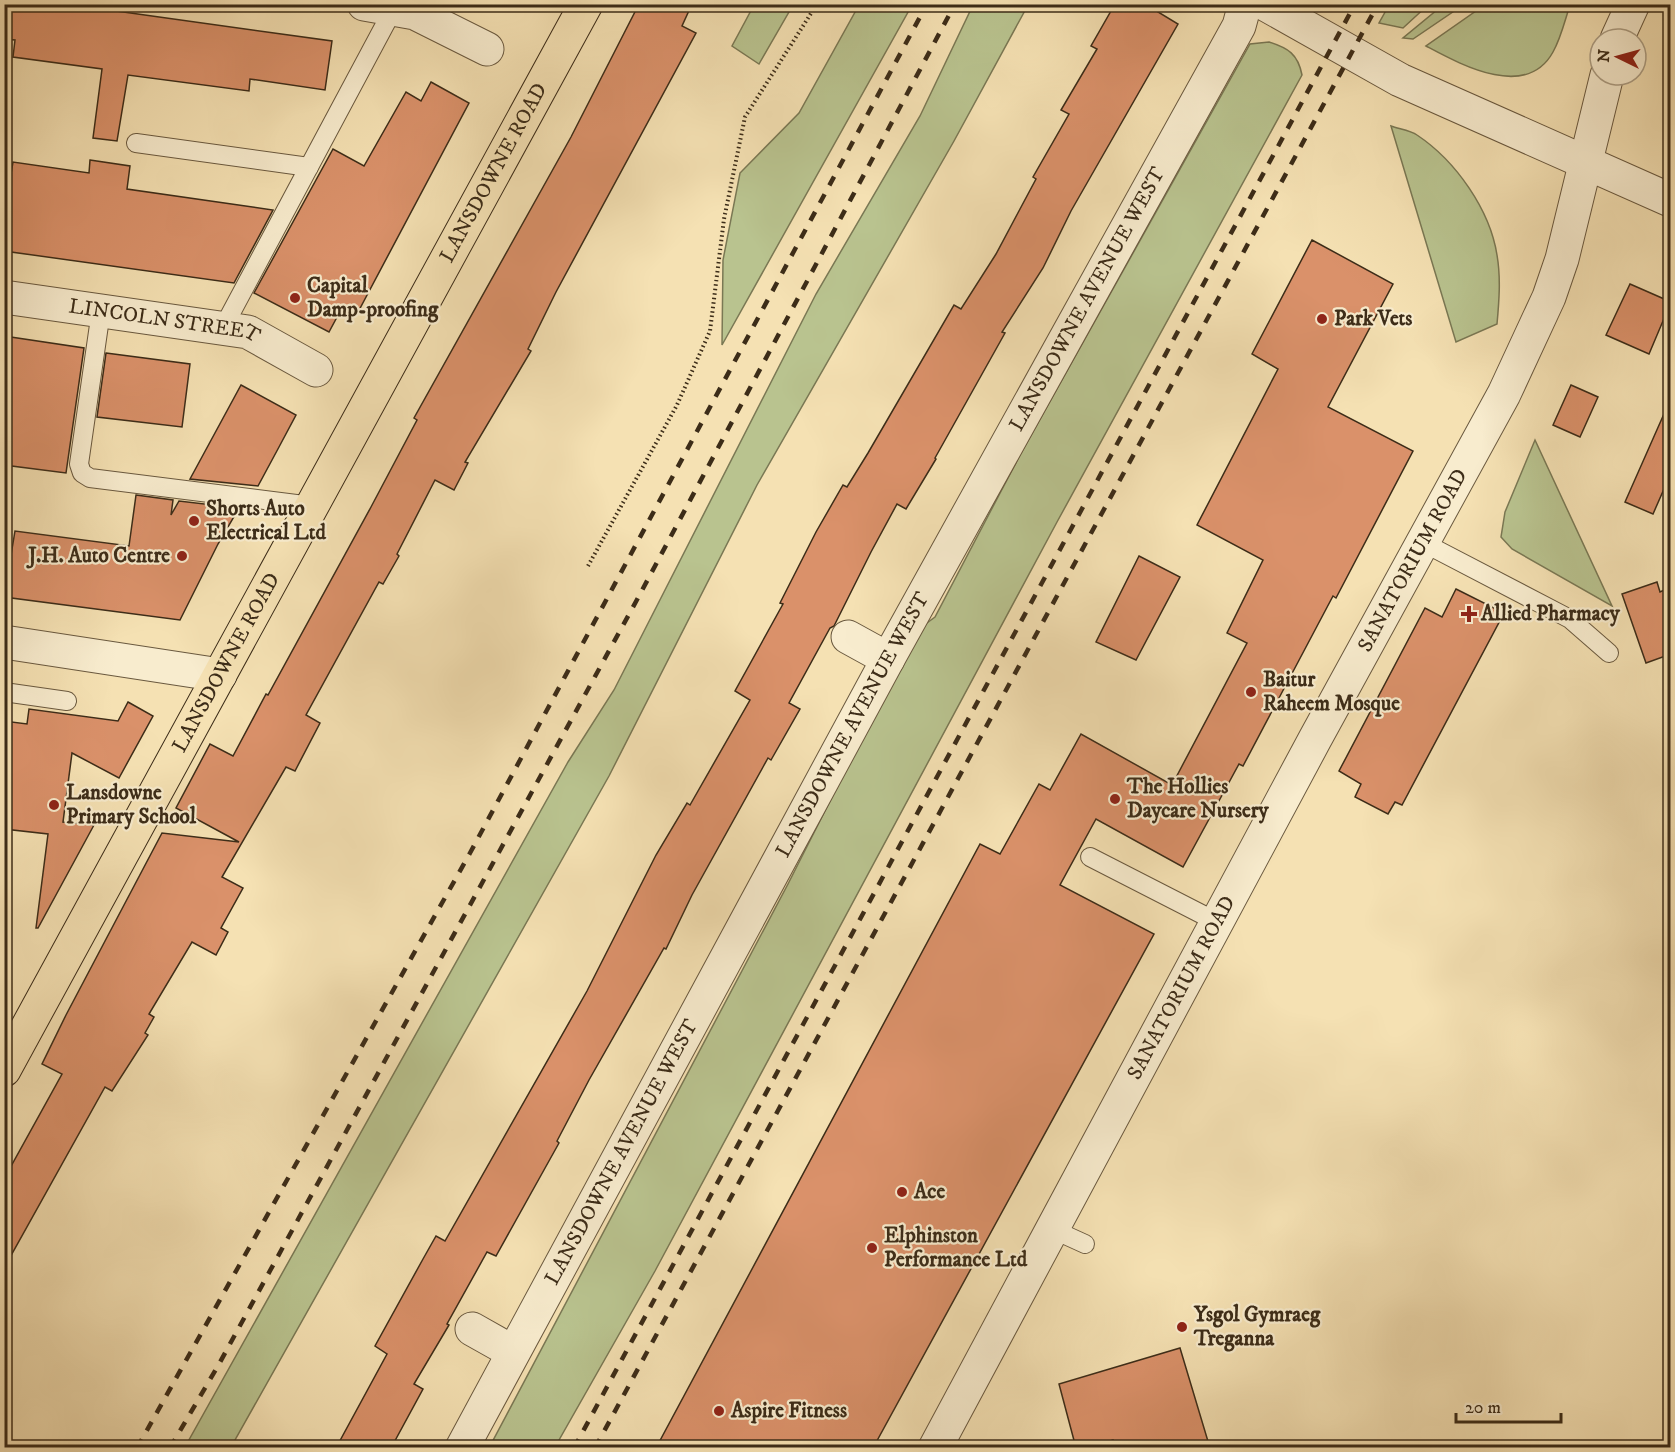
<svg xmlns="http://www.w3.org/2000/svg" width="1675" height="1452" font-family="'IM FELL DW Pica',serif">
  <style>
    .green { fill: #b9c38f; stroke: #7a7854; stroke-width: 1.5 }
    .building { fill: #da916a; stroke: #3c2c18; stroke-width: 1.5 }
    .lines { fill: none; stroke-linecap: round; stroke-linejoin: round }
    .service-casing { stroke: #6a593f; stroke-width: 20 }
    .minor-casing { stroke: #6a593f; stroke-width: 35 }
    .primary-casing { stroke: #3c2c18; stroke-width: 35 }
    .path { stroke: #3c2c18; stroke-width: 4; stroke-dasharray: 1.5 3; stroke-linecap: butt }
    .service { stroke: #f8ecce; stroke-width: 18 }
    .minor { stroke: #f8ecce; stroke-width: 33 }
    .primary { stroke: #f5e1b3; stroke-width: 33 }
    .rail { stroke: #3c2c18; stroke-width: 4.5; stroke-dasharray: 10 10; stroke-linecap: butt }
    .poi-dot { fill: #8f2418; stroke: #f8ecce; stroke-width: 2 }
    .labels { text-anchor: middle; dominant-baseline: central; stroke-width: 4.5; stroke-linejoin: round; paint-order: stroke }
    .street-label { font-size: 21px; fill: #3c2c18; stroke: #f8ecce }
    .poi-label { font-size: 21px; font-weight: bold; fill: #3c2c18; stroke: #f8ecce; text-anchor: start }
  </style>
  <rect width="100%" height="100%" fill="#f5e1b3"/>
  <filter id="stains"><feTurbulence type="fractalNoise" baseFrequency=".00333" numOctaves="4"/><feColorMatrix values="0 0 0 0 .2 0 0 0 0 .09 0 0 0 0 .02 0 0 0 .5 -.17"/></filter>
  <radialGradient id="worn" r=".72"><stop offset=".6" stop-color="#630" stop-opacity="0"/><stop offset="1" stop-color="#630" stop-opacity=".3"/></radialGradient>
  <g class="green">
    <path d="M 1486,4 L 1570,4 L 1570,5 C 1565,20 1561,38 1553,52 C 1526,101 1460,64 1426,46 Z"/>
    <polygon points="754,5 793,5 759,64 732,46"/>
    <polygon points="859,5 912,5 722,345 723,260 740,173 799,113"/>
    <polygon points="973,5 1028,5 954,141 757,485 609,776 231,1447 185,1447 568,762 614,690 816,294 920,116"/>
    <polygon points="1389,5 1389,4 1428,5 1403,28 1379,23"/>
    <polygon points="1443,5 1463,5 1413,39 1403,38"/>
    <path d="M 1269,42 C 1288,48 1298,54 1302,75 L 1057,522 L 655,1271 L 555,1447 L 489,1448 L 788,884 L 916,631 L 935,617 L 1020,455 L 1250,44 Z"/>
    <path d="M 1391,126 C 1399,129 1410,130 1417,135 C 1456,161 1490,210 1497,255 C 1501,278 1499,302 1497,324 L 1456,342 Z"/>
    <polygon points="1535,440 1612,606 1512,549 1501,537 1505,512"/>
  </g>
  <g class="building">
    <polygon points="4,4 66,4 332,41 325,90 250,79 249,91 128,75 117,141 93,138 102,69 13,57 15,40 4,39"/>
    <polygon points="639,4 692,4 682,26 696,33 556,292 528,349 531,351 465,462 468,463 454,490 435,480 397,554 399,556 383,584 379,582 306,715 320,723 295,771 286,767 222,877 243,888 221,928 228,932 216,955 192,942 149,1014 154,1017 145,1033 148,1035 112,1091 105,1087 4,1268 4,1179 62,1074 42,1064 66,1015 162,833 239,842 176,808 210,744 233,756 266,694 268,695 371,507 417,420 414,418 571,137"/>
    <polygon points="1115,4 1145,4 1178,24 1071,211 1043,268 1002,332 1005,333 935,458 936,459 906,509 897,504 871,552 834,626 830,628 789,703 800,709 771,760 768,758 692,895 666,949 664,948 589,1080 557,1141 559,1143 496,1256 487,1252 447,1324 449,1325 414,1384 423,1389 391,1448 336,1448 387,1354 375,1346 423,1259 436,1236 445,1241 587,991 656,855 687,803 690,805 750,700 735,691 783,604 780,603 816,532 843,485 847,487 868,453 954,305 961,309 996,254 1036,179 1033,177 1069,114 1061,110 1097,49 1091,46"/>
    <polygon points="431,82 469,103 357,314 343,306 329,332 254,293 333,149 364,166 406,92 421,101"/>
    <polygon points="90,160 130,166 127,189 273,210 234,283 4,251 4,216 13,162 89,173"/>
    <polygon points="1312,240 1393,284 1328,407 1413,451 1336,598 1333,596 1243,766 1239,764 1183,867 1096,819 1060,885 1154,934 873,1448 656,1448 980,844 1000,854 1039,784 1050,790 1081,734 1172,785 1247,643 1227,633 1263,560 1197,525 1278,369 1252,354"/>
    <polygon points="1630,284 1671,302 1649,354 1606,335"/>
    <polygon points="4,336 84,348 66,473 4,465"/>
    <polygon points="106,353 190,364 182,427 97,417"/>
    <polygon points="241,385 296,415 279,447 258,486 190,479"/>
    <polygon points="1571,385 1598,397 1580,437 1553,425"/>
    <polygon points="1671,398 1671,473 1653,514 1625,502"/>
    <polygon points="136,495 173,500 171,515 179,501 239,508 218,544 180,620 4,597 4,555 11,555 15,531 129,546"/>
    <polygon points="1139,556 1180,577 1136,660 1096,642"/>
    <polygon points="1657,582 1660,592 1671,587 1671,654 1646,663 1622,594"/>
    <polygon points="1456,589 1504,613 1402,805 1395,802 1388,814 1355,797 1361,784 1339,771 1425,608 1442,617"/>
    <polygon points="128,702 153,716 119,778 72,753 63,822 94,825 38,928 36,928 48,834 4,829 4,721 27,724 29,709 118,721"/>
    <polygon points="1180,1348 1210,1448 1115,1448 1113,1440 1088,1448 1076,1448 1059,1384"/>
  </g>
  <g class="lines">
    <defs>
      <g id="service">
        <polyline points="136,143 309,167"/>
        <polyline points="101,311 79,464 82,473 90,478 312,506"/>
        <polyline points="224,326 396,4"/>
        <polyline points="1422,542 1570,619 1609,653"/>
        <polyline points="4,692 67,701"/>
        <polyline points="1090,857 1217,922"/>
        <polyline points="1052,1229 1085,1244"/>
      </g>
      <g id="minor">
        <polyline points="364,4 415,13 487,49"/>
        <polyline points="1265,4 1400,80 1670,200"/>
        <polyline points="1617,39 1633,4"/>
        <path id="s1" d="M 4,297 L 248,332 L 316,370"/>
        <polyline points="848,637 888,659"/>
        <polyline points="4,642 220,675"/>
        <polyline points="472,1329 513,1352"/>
        <path id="s2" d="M 462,1448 L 888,659 L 1239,26 L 1245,4"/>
        <path id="s3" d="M 935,1448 L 1315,739 L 1504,394 L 1549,297 L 1562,259 L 1607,75"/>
      </g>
      <g id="primary">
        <path id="s4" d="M 4,1070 L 586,4"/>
      </g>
    </defs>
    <use href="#service" class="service-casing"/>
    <use href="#minor" class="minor-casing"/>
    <use href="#primary" class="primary-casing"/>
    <polyline class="path" points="588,566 677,405 710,331 724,219 745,117 817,4"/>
    <use href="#service" class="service"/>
    <use href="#minor" class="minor"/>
    <use href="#primary" class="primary"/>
    <g class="rail">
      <polyline points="137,1448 470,853 927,4"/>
      <polyline points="170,1448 219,1364 639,596 955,4"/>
      <polyline points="574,1448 1355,4"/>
      <polyline points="595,1448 1378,4"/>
    </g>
  </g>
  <g class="poi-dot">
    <circle cx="295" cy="298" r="6"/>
    <circle cx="1322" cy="319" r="6"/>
    <circle cx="194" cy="521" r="6"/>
    <circle cx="182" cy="556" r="6"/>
    <path d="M1466 605h6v6h6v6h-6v6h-6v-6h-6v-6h6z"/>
    <circle cx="1251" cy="692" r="6"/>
    <circle cx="1115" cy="799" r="6"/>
    <circle cx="54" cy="805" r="6"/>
    <circle cx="902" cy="1192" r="6"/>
    <circle cx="872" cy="1248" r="6"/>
    <circle cx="1182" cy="1327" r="6"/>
    <circle cx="719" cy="1411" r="6"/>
  </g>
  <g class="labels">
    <g class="street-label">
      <text stroke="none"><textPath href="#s4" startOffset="1022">LANSDOWNE ROAD</textPath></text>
      <text stroke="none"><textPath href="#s2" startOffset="1308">LANSDOWNE AVENUE WEST</textPath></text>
      <text stroke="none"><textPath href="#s1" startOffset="162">LINCOLN STREET</textPath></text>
      <text stroke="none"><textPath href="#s3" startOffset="1008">SANATORIUM ROAD</textPath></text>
      <text stroke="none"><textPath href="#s4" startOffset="464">LANSDOWNE ROAD</textPath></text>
      <text stroke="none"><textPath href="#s2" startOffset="822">LANSDOWNE AVENUE WEST</textPath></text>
      <text stroke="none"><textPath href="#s3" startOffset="522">SANATORIUM ROAD</textPath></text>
      <text stroke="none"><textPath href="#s2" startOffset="336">LANSDOWNE AVENUE WEST</textPath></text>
    </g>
    <g class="poi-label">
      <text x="307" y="286">Capital<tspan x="307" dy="24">Damp-proofing</tspan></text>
      <text x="1334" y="319">Park Vets</text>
      <text x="206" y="509">Shorts Auto<tspan x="206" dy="24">Electrical Ltd</tspan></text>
      <text x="170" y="556" text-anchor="end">J.H. Auto Centre</text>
      <text x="1481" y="614">Allied Pharmacy</text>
      <text x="1263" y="680">Baitur<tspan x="1263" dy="24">Raheem Mosque</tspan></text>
      <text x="1127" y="787">The Hollies<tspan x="1127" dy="24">Daycare Nursery</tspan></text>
      <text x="66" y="793">Lansdowne<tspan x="66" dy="24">Primary School</tspan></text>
      <text x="914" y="1192">Ace</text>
      <text x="884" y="1236">Elphinston<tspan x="884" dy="24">Performance Ltd</tspan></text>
      <text x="1194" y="1315">Ysgol Gymraeg<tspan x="1194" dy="24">Treganna</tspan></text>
      <text x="731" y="1411">Aspire Fitness</text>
    </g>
  </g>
  <rect width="1675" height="1452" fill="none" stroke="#f5e1b3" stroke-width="24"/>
  <rect x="6" y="6" width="1663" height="1440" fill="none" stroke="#3c2c18" stroke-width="3"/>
  <rect x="12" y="12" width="1651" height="1428" fill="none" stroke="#3c2c18" stroke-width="1.5"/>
  <g transform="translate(1618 57) rotate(275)"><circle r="28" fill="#f8ecce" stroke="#ad9f85" stroke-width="1.5"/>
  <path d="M0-4.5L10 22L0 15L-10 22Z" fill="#8f2418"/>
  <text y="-9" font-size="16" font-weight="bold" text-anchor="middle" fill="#3c2c18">N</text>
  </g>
  <path d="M1456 1413v9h105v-9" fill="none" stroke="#3c2c18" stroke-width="3"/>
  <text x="1465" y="1413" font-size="18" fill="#3c2c18" stroke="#f8ecce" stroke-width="4.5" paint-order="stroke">20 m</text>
  <rect width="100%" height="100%" filter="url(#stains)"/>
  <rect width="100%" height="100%" fill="url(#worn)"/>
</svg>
